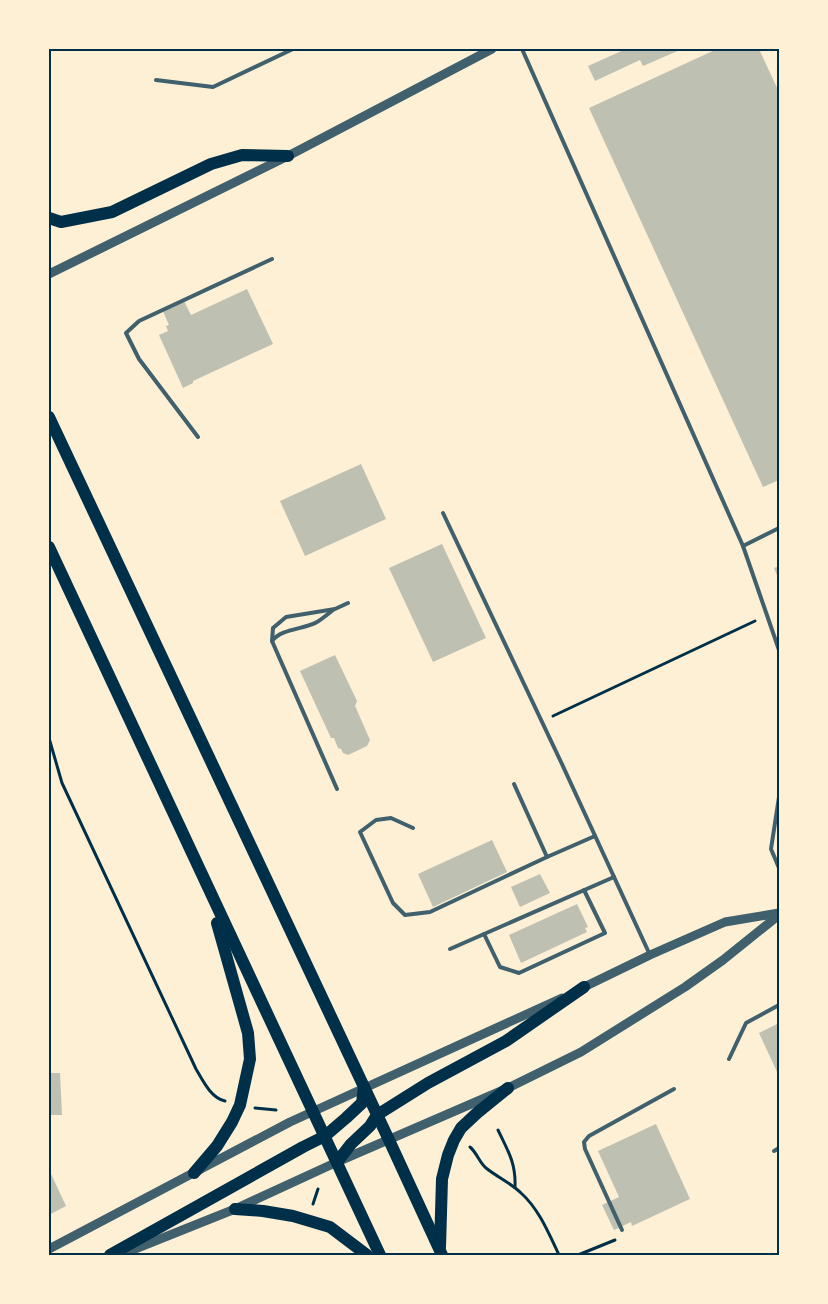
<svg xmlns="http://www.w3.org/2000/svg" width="828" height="1304" font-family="Mulish,sans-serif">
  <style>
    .building { fill: #bec0b2 }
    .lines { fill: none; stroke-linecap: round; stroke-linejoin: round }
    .path { stroke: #003049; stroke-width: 3 }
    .service { stroke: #3f606c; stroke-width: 4 }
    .tertiary { stroke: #3f606c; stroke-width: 9 }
    .primary { stroke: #003049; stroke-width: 12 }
    .neatline { fill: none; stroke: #003049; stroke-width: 2 }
  </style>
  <rect width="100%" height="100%" fill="#fdf0d5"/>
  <g class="building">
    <polygon points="626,49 682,49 643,66 640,60 595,81 588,66"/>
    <polygon points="717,49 759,49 779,92 779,480 763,487 589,108"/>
    <polygon points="247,289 273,344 193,381 193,383 183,388 159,335 168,331 166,326 169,325 162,309 183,299 191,315"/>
    <polygon points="361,464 386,519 305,556 280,501"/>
    <polygon points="442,544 486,638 433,662 389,568"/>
    <polygon points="779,566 779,580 774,568"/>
    <polygon points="335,655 357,701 355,706 356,708 370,740 367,746 348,755 343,753 341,749 338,748 334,738 331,738 300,671"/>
    <polygon points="492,840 507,872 433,907 418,874"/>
    <polygon points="540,874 550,893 520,907 511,887"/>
    <polygon points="577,904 588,927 585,928 587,932 521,963 509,935"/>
    <polygon points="779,1023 779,1076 759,1033"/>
    <polygon points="49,1073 60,1073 62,1115 49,1115"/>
    <polygon points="656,1124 690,1199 632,1226 631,1222 614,1230 602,1205 619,1197 598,1151"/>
    <polygon points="51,1174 66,1206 49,1215 49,1175"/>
  </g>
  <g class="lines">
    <g class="path">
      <polyline points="553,716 755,621"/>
      <path d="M 49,738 L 62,783 L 196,1069 C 203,1081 211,1098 225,1101"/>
      <polyline points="255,1108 276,1110"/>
      <path d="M 498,1130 C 508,1151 516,1163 515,1187"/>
      <path d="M 470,1147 C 477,1153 479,1162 486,1168 C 497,1177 511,1183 521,1193 C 539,1209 549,1234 559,1255"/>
      <polyline points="313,1204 318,1189"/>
      <polyline points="578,1255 615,1240"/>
    </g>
    <g class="service">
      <polyline points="522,49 743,546 779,650"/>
      <polyline points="156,80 213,87 293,49"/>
      <polyline points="198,437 139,359 126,333 139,321 272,259"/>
      <polyline points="443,513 561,762 650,955"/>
      <polyline points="743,546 779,528"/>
      <path d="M 272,641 C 282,628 303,630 317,622 C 322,619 328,614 333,610"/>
      <polyline points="514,784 547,857"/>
      <polyline points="337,789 272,641 273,628 286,617 335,609 348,603"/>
      <polyline points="779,797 771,849 779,868"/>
      <polyline points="413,828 391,818 376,820 360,832 393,903 405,915 430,912 547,857 595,836"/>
      <polyline points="484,934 500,967 519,973 605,933 584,890"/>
      <polyline points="450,949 614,877"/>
      <polyline points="729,1059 746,1023 779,1005"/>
      <polyline points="774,1151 779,1148"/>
      <polyline points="622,1230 585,1149 584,1142 589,1136 674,1089"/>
    </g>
    <g class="tertiary">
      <polyline points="49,274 288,156 492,49"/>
      <polyline points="580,989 650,955 725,922 779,913"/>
      <polyline points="49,1249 290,1122 562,998"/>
      <polyline points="120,1255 235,1209 337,1162 508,1088 581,1052 685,987 723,960 779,915"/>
    </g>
    <g class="primary">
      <polyline points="49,218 61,222 112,212 211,164 242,155 288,156"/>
      <polyline points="49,417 389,1140 442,1255"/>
      <polyline points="49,547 380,1255"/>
      <polyline points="337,1162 351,1144 370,1126 377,1115 428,1083 506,1041 584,987"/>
      <polyline points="194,1173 217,1146 232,1122 240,1105 250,1059 248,1033 217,923"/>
      <polyline points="235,1209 263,1211 293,1216 330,1227 367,1255"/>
      <polyline points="440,1247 442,1179 448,1155 454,1140 461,1128 477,1113 508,1088"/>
      <polyline points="110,1255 303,1147 325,1136 346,1118 362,1103 364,1087"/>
    </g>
  </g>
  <rect width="828" height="1304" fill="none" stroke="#fdf0d5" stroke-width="100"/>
  <rect x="50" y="50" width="728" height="1204" class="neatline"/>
</svg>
